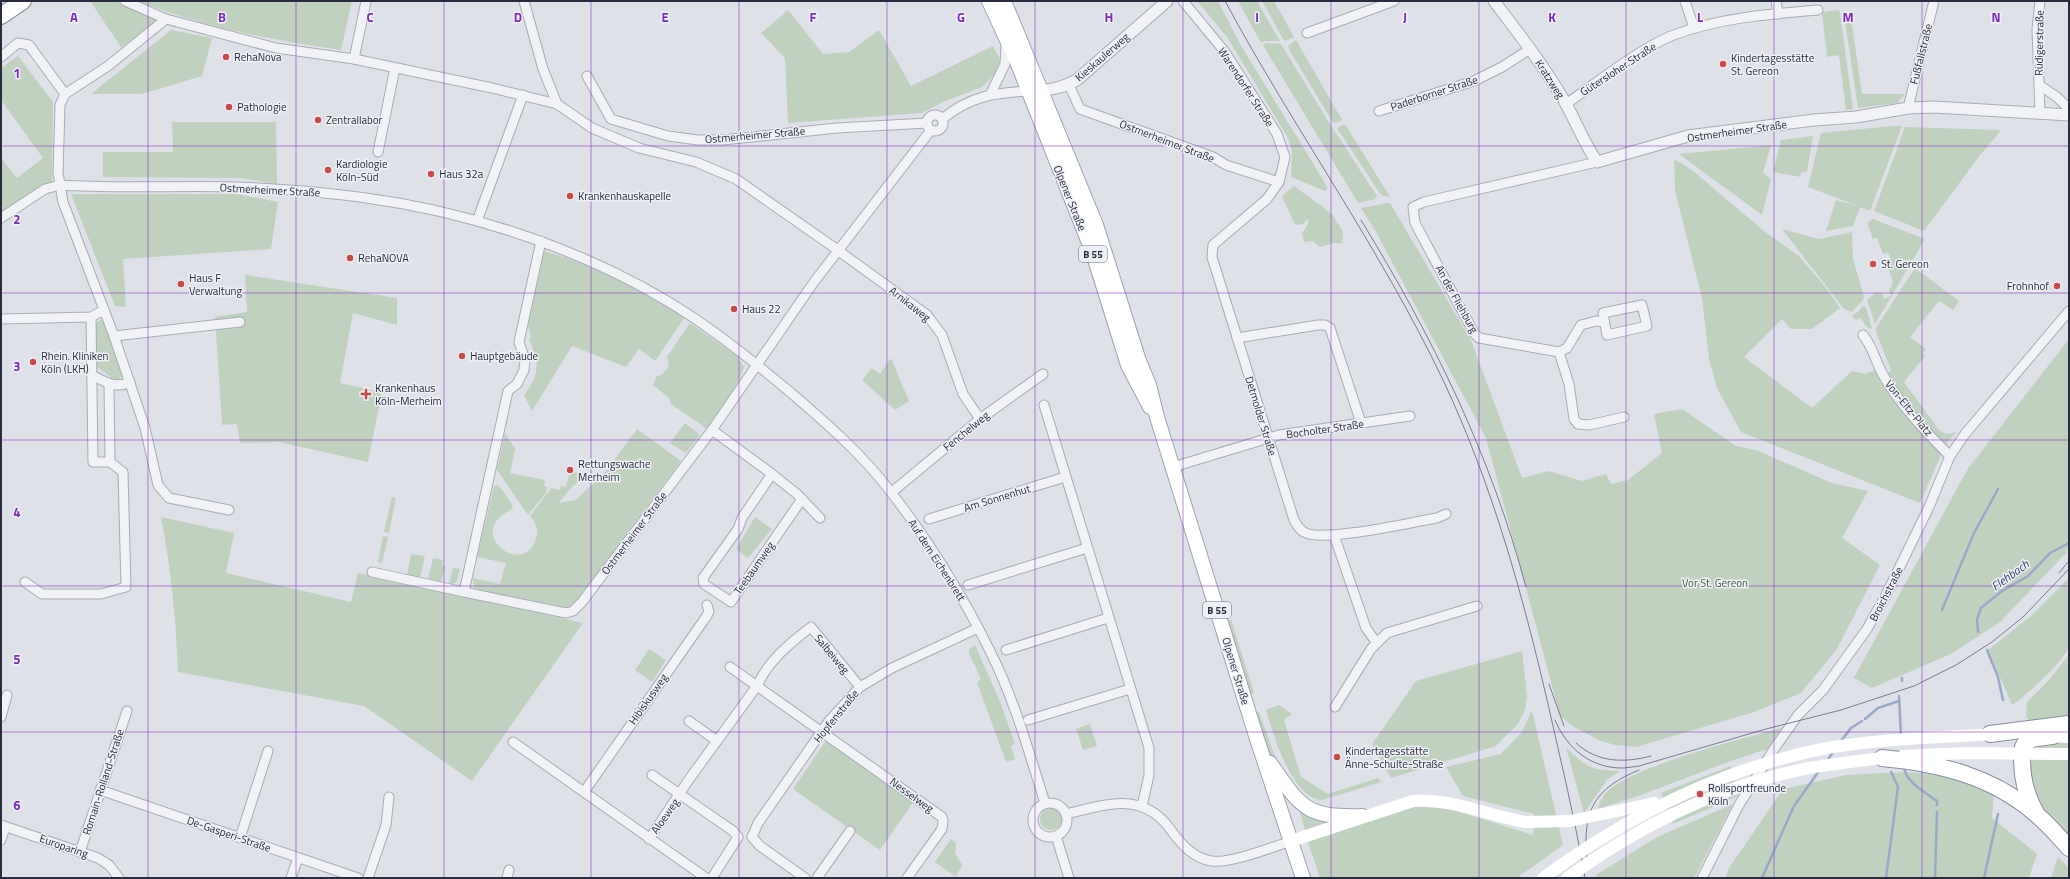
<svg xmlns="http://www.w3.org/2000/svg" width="2070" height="879" font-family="'Titillium Web',sans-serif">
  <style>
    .green { fill: #c1d1c0 }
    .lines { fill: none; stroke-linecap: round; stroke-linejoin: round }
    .stream { stroke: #9ba8c7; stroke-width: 2.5 }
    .minor-casing { stroke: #a8abb5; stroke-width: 11 }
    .tertiary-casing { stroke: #a8abb5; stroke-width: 13 }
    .primary-casing { stroke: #9ea3b3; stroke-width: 16 }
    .motorway-casing { stroke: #878c9e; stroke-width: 18 }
    .minor { stroke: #f1f2f6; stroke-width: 9 }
    .tertiary { stroke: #f1f2f6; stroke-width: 11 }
    .secondary { stroke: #fff; stroke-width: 12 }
    .primary { stroke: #fff; stroke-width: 14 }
    .motorway { stroke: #fff; stroke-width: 16 }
    .tram { stroke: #797d91; stroke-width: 1 }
    .secondary-bridge { stroke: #fff; stroke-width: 12 }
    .grid { fill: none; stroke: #7b2cbf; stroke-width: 1; stroke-opacity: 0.55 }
    .poi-dot { fill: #c94b47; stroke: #eef0f5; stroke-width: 1.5 }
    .labels { text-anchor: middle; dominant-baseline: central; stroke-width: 3; stroke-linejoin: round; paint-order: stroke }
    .shield { fill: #eef0f5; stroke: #636775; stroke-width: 1 }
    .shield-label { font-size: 10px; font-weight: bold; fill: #282c3e }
    .street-label { font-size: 11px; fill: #282c3e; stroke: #eef0f5 }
    .poi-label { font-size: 11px; fill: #282c3e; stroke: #eef0f5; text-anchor: start }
    .park-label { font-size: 11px; fill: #365936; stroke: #eef0f5 }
    .water-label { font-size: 12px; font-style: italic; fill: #344471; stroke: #eef0f5 }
    .grid-label { font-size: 13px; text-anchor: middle; font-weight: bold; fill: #7b2cbf; stroke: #eef0f5; stroke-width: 3; stroke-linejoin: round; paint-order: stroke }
  </style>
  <rect width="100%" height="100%" fill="#dfe1e8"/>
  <g class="green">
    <polygon points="90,1 117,1 159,21 121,47"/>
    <path d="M 138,1 L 352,1 L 341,50 C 272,40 203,27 138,1 Z"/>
    <polygon points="1197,1 1218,1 1240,44 1328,188 1325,191 1291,177 1292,151 1288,138 1227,37"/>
    <polygon points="1238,1 1257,1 1280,41 1265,41 1261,43"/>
    <polygon points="1262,1 1274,1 1294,37 1285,41 1283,39"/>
    <polygon points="788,10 823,54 849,52 879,30 911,86 993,46 1000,59 995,74 982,87 943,102 922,113 788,123 785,58 761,33"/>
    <polygon points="1838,10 1840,12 1853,109 1846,110 1839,55 1827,57 1822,14 1823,12"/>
    <polygon points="1850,11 1862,94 1905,94 1897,103 1858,108 1845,21"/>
    <polygon points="171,30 212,38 202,76 142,94 91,94"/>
    <polygon points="1296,40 1342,120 1334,123 1332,121 1290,51 1288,46"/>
    <polygon points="1266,43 1281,44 1328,121 1377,196 1375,199 1358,203 1263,45"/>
    <polygon points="18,56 53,102 52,182 1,215 1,158 17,178 43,158 1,100 1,68"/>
    <polygon points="172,122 276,122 277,184 241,178 103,177 103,152 173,152"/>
    <polygon points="1345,124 1390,197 1383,196 1379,192 1337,128"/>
    <polygon points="1892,126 1902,126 1870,211 1860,207 1853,226 1826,231 1836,200 1858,206 1808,187 1821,133"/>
    <polygon points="1905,127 2000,130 1999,133 1980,155 1924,231 1874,211"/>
    <polygon points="1813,136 1807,171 1800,173 1801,177 1773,172 1781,140"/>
    <polygon points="1771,145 1763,173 1771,179 1762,215 1679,154"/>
    <polygon points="1674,159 1692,170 1765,232 1799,256 1827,289 1840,308 1812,329 1791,329 1782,319 1744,357 1812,408 1852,371 1865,374 1878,369 1942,453 1920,503 1741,432 1717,388 1709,359 1702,298 1675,190"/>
    <polygon points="1294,186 1332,214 1343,232 1342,243 1334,243 1320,247 1313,241 1304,242 1302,234 1309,222 1307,219 1303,224 1295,225 1282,196"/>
    <polygon points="71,194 237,194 278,202 271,249 123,259 126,307 115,306"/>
    <polygon points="1387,203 1390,203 1471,340 1522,478 1549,471 1582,481 1606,474 1611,484 1628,480 1662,453 1654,414 1682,409 1736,446 1756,450 1832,483 1868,491 1842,538 1880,565 1837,649 1801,693 1751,713 1636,747 1615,745 1601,741 1574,727 1560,716 1486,438 1376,232 1361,208"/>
    <polygon points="1873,219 1925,239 1875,324 1867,300 1876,292 1882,294 1884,299 1891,296 1889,291 1893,282 1886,261 1891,259 1888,253 1883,254 1877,238 1873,239 1868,225 1868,222"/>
    <polygon points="1782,229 1819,239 1852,232 1853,259 1864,297 1863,300 1852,312 1844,309"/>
    <path d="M 544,251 L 583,263 L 626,284 L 685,317 L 655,361 L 639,349 L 626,367 L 572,346 L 532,411 L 524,395 C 541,373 539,363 529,339 L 531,337 L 528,326 Z"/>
    <path d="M 1915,268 L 1959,301 L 1953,310 L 1939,301 L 1910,337 L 1926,349 L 1923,353 L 1925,356 L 1904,382 L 1939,430 C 1946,435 1950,435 1957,431 L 1944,446 L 1919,419 L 1887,374 L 1891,370 L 1876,332 L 1876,328 Z"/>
    <polygon points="245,275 397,298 397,325 353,313 340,383 382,392 368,462 279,442 240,443 237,424 222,425 215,317 247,312"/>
    <polygon points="1861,306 1866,307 1872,329 1868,328 1860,318 1856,320 1852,316 1861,309"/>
    <polygon points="103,319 123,376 119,379 113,379 96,366 95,325 98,321"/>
    <path d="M 690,323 L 737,356 L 744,367 C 743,376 714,423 706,428 L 672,405 L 669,398 L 653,385 L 657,376 L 662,375 L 669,366 L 667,357 Z"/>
    <polygon points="2069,339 2069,547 2066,553 2000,622 1951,654 1872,688 1854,678 1967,470"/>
    <polygon points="891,358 909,401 895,410 862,380 872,368 880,374"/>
    <polygon points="685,423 700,435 686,453 670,443"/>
    <path d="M 637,429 L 681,461 L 613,552 L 615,553 L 573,605 L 571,608 L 562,609 L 474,588 L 473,578 L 500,584 L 506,563 L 477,557 L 494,486 L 497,485 L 501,488 L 513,506 L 511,510 C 463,532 523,579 536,539 C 539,531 536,522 530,516 L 551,488 L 560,490 L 561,486 L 566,487 L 570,471 L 584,474 L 584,476 L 569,490 L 559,503 L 575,500 L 602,476 Z"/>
    <polygon points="505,433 515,449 510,473 545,480 544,486 547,487 546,493 528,515 497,470"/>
    <polygon points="392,497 396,498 389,533 384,532"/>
    <path d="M 161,517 L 234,533 L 226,573 L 351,602 L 358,573 L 583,623 L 472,781 L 364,706 L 178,672 C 176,620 171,569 161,517 Z"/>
    <polygon points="755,517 772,529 748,558 736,549"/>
    <polygon points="383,536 388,537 382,563 378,562"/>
    <polygon points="411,554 425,556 420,578 407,575"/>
    <polygon points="433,558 443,560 442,565 445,566 441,583 428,579"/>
    <polygon points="453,568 460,569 457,581 452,585 449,584"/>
    <path d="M 2069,578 C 2069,590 2070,640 2069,647 C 2061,664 2028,694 2012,705 L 1988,650 L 2032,615 Z"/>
    <polygon points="1231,619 1254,693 1251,694 1228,621"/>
    <polygon points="975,645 1001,704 1015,744 1011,746 1015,759 1006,762 977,682 981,679 969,653 969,649"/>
    <polygon points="649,649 666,660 652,682 635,670"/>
    <polygon points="1522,651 1527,696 1525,710 1518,724 1496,746 1391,778 1372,744 1416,681"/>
    <polygon points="2069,655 2069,720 2031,725 2026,716 2027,702 2048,681"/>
    <path d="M 1279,705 L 1292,714 L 1284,720 L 1301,777 L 1328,794 L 1378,778 L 1381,782 L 1322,800 C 1292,799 1273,734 1266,710 Z"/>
    <polygon points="1532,710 1563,845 1517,878 1320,878 1308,842 1397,811 1419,806 1444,807 1533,835 1534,814 1463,796 1446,767 1501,754 1522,732"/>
    <polygon points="1259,712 1277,762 1279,772 1265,746 1254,713"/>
    <polygon points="1090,724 1097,746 1083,750 1076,729"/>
    <path d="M 1781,728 L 1768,749 C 1710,766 1655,793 1597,809 C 1599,805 1601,799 1604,795 C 1626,767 1743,739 1781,728 Z"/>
    <polygon points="825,742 828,742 914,801 880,850 793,789"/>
    <polygon points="2038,742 2069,742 2069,750 2040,750 2035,743"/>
    <path d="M 1566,747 C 1587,768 1591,770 1620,771 L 1607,780 L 1584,813 Z"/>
    <polygon points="2025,759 2069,760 2069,840 2036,804"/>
    <polygon points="1731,766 1738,796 1673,824 1661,793"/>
    <polygon points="1904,772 1948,775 1994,794 1992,818 2037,854 2029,878 1725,878 1729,868 1783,789 1846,775"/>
    <polygon points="1733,804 1694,878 1596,878 1596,875 1657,837"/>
    <circle cx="1051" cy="819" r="11"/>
    <polygon points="1299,809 1329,821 1328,822 1305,830"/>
    <polygon points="951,839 956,843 955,853 962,865 956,877 935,862"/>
    <polygon points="2058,857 2069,868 2069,878 2051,878"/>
  </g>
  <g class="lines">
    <g class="stream">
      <polyline points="1942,610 1974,533 1998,489"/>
      <polyline points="1978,632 1977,619 1981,608 2002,591 2028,576 2050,553 2069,543"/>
      <polyline points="1987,650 1998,677 2003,700"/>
      <polyline points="1902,681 1902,678"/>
      <polyline points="1899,696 1901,736"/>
      <polyline points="1865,719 1878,708 1899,701"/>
      <polyline points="1841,741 1851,728 1862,721"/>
      <polyline points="1827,761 1833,752"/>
      <path d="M 1904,767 C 1906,783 1925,792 1937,801 L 1937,805"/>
      <polyline points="1794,806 1819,771"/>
      <polyline points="1762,878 1793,808"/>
      <polyline points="1886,878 1898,787 1891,772"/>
      <polyline points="1935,878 1937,812"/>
      <polyline points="1984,878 1998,814"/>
    </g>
    <defs>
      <g id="minor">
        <polyline points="125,1 166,19 276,48 354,59 492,88 557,104 592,128 639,148 696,162 736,179 832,246 927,315 942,335 963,394 980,419"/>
        <polyline points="524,1 543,69 557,104"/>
        <path d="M 1183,1 L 1225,52 L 1277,134 L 1285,157 L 1279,182 L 1267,199 L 1213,245 L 1212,257 L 1294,520 C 1297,525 1300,531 1306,533 C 1326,542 1412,522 1437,518 L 1446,514"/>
        <polyline points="1685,1 1694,28"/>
        <polyline points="1776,1 1778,14"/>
        <polyline points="2040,1 2037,29 2040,113"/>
        <polyline points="166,19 108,66 65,94 60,105 58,173 63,202 114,336 145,428 158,485 169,498 229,510"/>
        <polyline points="1307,33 1394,1"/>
        <polyline points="1,57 18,43 29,45 65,94"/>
        <polyline points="354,59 366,1"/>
        <polyline points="587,76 611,119 668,136 698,140 723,140 837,128 927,123"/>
        <polyline points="1069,85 1080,109 1213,157 1226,165 1279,182"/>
        <polyline points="2039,85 2057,97 2069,109"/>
        <polyline points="991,93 1005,64 1006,44"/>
        <path d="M 1566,104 C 1598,82 1636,51 1671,36 C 1717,18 1769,14 1818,10"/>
        <polyline points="1908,108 1934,1"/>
        <polyline points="1379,111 1474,81 1502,67 1530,49"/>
        <circle cx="935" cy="123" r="8"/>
        <path d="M 942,119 C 971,96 993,93 1028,91"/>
        <polyline points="378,152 395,68"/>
        <polyline points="1597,162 1424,202 1413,207 1415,223 1474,333 1479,338 1559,352 1567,348 1581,325 1596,321 1604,322"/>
        <path d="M 1,218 L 45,189 L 60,185 C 120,189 179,185 239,187 C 281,189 324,192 366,198 C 478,213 600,255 694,318 C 728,341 759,366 790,392 C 825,422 862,454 890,491 C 929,541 963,596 991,653 C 1015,701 1029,753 1045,803"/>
        <polyline points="477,221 523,95"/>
        <polyline points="541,241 519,342 525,360 524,370 517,384 508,391 464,592 566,613 573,611 582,602 712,430 814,282 931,130"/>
        <polygon points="1642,305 1647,326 1607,335 1603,313"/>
        <polyline points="91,317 93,462 110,462"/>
        <polyline points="1,319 91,317 104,310"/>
        <path d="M 1863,335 C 1873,347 1875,360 1882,373 C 1899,404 1926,432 1950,456"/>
        <polyline points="114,336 240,322"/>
        <polyline points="1237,338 1318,325 1325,325 1330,328 1361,423"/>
        <polyline points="1559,352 1569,384 1574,419 1578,424 1589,425 1624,417"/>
        <path d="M 92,375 C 105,382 116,389 130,382"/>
        <polyline points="1044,405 1149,748 1149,775 1142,806"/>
        <polyline points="712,430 772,474 742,518 738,529 703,578 704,584 731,602 802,499"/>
        <polyline points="1173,467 1279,435 1410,416"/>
        <polyline points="772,474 797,494 820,518"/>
        <polyline points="892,492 980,419 1043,374"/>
        <polyline points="929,519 1065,477"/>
        <polyline points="1334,535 1366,628 1376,642"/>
        <polyline points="372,572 464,592"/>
        <polyline points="25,582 42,594 101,594 126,587 123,472 110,462 109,384"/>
        <polyline points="968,585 1087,548"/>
        <polyline points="1006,650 1108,618"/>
        <polyline points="730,667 942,817 943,821 942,829 907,878"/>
        <polyline points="1335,707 1371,649 1387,633 1477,606"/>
        <polyline points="1,717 7,695"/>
        <polyline points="1028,720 1130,689"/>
        <polyline points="689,721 717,741"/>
        <polyline points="513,742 706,878"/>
        <polyline points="652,775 733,831 738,837"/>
        <polyline points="100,790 358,878"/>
        <polyline points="584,792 706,617 709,612 707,605"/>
        <circle cx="1050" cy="820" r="17"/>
        <path d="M 1066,814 C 1108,804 1145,790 1173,833 C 1183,846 1194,858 1211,861 C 1230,864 1273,847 1291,841"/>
        <polyline points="1,825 98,858 109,865 119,878"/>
        <polyline points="1056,836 1069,878"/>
        <polyline points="240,838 268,751"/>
        <path d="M 649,839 L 690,778 L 757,686 C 768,661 790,643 811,627 L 860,687"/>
        <polyline points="1,840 5,827"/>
        <polyline points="80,852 127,711"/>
        <polyline points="291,878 298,858"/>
        <polyline points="368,878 386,825 389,797"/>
        <polyline points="507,878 509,870"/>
        <polyline points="712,878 738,837"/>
        <polyline points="805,878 760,846 752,837 758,823 829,721 860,687 892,668 978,628"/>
        <polyline points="817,878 850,831"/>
        <polyline points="1702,878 1739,805 1774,749 1798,715 1823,690 1867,629 1886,595 1929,507 1950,456 1965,434 2069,311"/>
      </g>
      <g id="tertiary">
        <path d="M 1494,1 C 1519,34 1544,66 1565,102 C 1576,122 1584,143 1597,162 L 1688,136 L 1814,120 L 1856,117 L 1908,108 L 1934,107 L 2069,115"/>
        <path d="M 1033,91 C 1049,90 1064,88 1078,79 L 1167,1"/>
      </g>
      <g id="primary">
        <polyline points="989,1 1018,64 1093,253 1128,365 1150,407"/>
        <polyline points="1004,1 1096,225 1139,361 1149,385 1157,417 1257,739 1303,878"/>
        <path d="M 1270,763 C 1301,807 1305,818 1362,816"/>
      </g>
      <g id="motorway">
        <polyline points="1,16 23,1"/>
        <polyline points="1990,734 2069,724"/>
        <path d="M 1882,758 C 1938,763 1993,776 2037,815 C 2049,825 2059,837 2069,848"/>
        <path d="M 2035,811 C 2024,791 2020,771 2023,747 C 2028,736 2043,738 2053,736"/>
      </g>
    </defs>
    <use href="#minor" class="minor-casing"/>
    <use href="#tertiary" class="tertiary-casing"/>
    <use href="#primary" class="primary-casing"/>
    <use href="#motorway" class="motorway-casing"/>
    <use href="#minor" class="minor"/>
    <use href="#tertiary" class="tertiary"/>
    <g class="secondary">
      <polyline points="2045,736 2069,737"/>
      <polyline points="1922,738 1998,734"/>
      <polyline points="1903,756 1965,753 2069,754"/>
      <path d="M 1291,841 L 1413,801 C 1452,798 1488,816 1526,822"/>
    </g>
    <use href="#primary" class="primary"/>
    <use href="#motorway" class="motorway"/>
    <g class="tram">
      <path d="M 1225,1 C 1294,129 1380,248 1443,380 C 1492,484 1522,592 1548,704 C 1561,762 1575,819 1585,878"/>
      <path d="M 1361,220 C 1433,338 1490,453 1526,587"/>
      <polyline points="2059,573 2069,561"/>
      <polyline points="1549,684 1564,726"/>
      <path d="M 1555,720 C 1567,749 1592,769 1624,768 L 1639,766 L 1766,729 L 1841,710 L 1914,686 L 1956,665 L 1992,642 L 2023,617 L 2069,569"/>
      <path d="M 1576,743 C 1597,763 1625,763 1651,756"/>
      <path d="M 1587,858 C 1582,810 1595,788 1639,770"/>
    </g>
    <g class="secondary-bridge">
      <polyline points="1526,822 1570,821 1654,803"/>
      <path d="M 1543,878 C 1627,816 1719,770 1822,749 C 1855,743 1888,740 1922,738"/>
      <path d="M 1567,878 C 1639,826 1721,785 1809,768 C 1833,764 1857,761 1882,758"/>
    </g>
  </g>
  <path class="grid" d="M 148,1 L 148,878M 296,1 L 296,878M 444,1 L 444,878M 591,1 L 591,878M 739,1 L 739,878M 887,1 L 887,878M 1035,1 L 1035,878M 1183,1 L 1183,878M 1331,1 L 1331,878M 1479,1 L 1479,878M 1626,1 L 1626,878M 1774,1 L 1774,878M 1922,1 L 1922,878M 1,146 L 2069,146M 1,293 L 2069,293M 1,440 L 2069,440M 1,586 L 2069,586M 1,732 L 2069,732"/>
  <g class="poi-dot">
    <circle cx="226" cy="57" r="4"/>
    <circle cx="1723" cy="64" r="4"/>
    <circle cx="229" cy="107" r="4"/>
    <circle cx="318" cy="120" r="4"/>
    <circle cx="328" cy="170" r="4"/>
    <circle cx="431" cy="174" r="4"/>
    <circle cx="570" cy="196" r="4"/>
    <circle cx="350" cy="258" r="4"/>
    <circle cx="1873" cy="264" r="4"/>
    <circle cx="181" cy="284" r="4"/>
    <circle cx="2057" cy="286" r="4"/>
    <circle cx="734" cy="309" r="4"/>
    <circle cx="462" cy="356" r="4"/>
    <circle cx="33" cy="362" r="4"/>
    <path d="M364 388h4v4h4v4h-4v4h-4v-4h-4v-4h4z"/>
    <circle cx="570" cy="470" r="4"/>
    <circle cx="1337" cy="757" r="4"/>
    <circle cx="1700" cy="794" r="4"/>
  </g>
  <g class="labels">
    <g class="shield">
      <rect x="1079" y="246" width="28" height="16" rx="3"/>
      <rect x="1203" y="602" width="28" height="16" rx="3"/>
    </g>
    <g class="shield-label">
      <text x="1093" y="254">B 55</text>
      <text x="1217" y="610">B 55</text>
    </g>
    <g class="street-label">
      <text transform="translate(2039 43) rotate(-89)">Rüdigerstraße</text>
      <text transform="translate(1921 54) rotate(-76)">Fußfallstraße</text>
      <text transform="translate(1102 57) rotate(-41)">Kieskaulerweg</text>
      <text transform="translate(1618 69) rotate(-33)">Gütersloher Straße</text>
      <text transform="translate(1550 79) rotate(57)">Kratzweg</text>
      <text transform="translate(1246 87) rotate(57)">Warendorfer Straße</text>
      <text transform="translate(1434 93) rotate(-18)">Paderborner Straße</text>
      <text transform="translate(1737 131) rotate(-8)">Ostmerheimer Straße</text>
      <text transform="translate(755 135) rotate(-5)">Ostmerheimer Straße</text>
      <text transform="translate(1167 141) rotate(21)">Ostmerheimer Straße</text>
      <text transform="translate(270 190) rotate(3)">Ostmerheimer Straße</text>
      <text transform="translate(1070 198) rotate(68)">Olpener Straße</text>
      <text transform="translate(1457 299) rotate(61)">An der Fliehburg</text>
      <text transform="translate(910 304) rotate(38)">Arnikaweg</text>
      <text transform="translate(1909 408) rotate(51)">Von-Eltz-Platz</text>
      <text transform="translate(1261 416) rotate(73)">Detmolder Straße</text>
      <text transform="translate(1325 429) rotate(-8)">Bocholter Straße</text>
      <text transform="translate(966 431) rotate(-39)">Fenchelweg</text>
      <text transform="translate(997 498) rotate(-17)">Am Sonnenhut</text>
      <text transform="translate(634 533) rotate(-53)">Ostmerheimer Straße</text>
      <text transform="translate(937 560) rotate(57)">Auf dem Eichenbrett</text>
      <text transform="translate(754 568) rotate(-55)">Teebaumweg</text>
      <text transform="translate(1886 594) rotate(-63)">Broichstraße</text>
      <text transform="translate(832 654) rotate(50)">Salbeiweg</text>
      <text transform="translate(1236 671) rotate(73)">Olpener Straße</text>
      <text transform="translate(648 699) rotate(-55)">Hibiskusweg</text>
      <text transform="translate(836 716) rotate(-51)">Hopfenstraße</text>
      <text transform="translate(103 782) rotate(-72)">Romain-Rolland-Straße</text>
      <text transform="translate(912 795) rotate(36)">Nesselweg</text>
      <text transform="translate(665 816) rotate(-55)">Aloeweg</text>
      <text transform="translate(229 834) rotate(19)">De-Gasperi-Straße</text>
      <text transform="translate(64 846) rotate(19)">Europaring</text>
    </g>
    <g class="poi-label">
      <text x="234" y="57">RehaNova</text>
      <text x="1731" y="58">Kindertagesstätte<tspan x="1731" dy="13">St. Gereon</tspan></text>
      <text x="237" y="107">Pathologie</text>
      <text x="326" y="120">Zentrallabor</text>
      <text x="336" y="164">Kardiologie<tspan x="336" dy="13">Köln-Süd</tspan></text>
      <text x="439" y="174">Haus 32a</text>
      <text x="578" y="196">Krankenhauskapelle</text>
      <text x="358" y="258">RehaNOVA</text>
      <text x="1881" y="264">St. Gereon</text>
      <text x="189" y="278">Haus F<tspan x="189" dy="13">Verwaltung</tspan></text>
      <text x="2049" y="286" text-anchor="end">Frohnhof</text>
      <text x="742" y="309">Haus 22</text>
      <text x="41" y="356">Rhein. Kliniken<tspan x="41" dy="13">Köln (LKH)</tspan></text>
      <text x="470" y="356">Hauptgebäude</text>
      <text x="375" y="388">Krankenhaus<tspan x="375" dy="13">Köln-Merheim</tspan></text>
      <text x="578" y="464">Rettungswache<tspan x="578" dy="13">Merheim</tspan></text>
      <text x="1345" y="751">Kindertagesstätte<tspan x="1345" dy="13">Änne-Schulte-Straße</tspan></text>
      <text x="1708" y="788">Rollsportfreunde<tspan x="1708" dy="13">Köln</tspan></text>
    </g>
    <g class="park-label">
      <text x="1715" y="583">Vor St. Gereon</text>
    </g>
    <g class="water-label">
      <text transform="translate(2010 575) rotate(-36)">Flehbach</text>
    </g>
  </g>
  <g class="grid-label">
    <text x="74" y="22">A</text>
    <text x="222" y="22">B</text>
    <text x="370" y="22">C</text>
    <text x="518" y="22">D</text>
    <text x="665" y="22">E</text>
    <text x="813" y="22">F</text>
    <text x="961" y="22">G</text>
    <text x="1109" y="22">H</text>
    <text x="1257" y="22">I</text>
    <text x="1405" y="22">J</text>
    <text x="1552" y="22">K</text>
    <text x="1700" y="22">L</text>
    <text x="1848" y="22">M</text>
    <text x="1996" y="22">N</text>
    <text x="17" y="78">1</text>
    <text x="17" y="224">2</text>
    <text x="17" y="371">3</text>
    <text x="17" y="517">4</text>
    <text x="17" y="664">5</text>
    <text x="17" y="810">6</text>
  </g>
  <rect width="2070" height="879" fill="none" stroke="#282c3e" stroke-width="4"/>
</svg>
